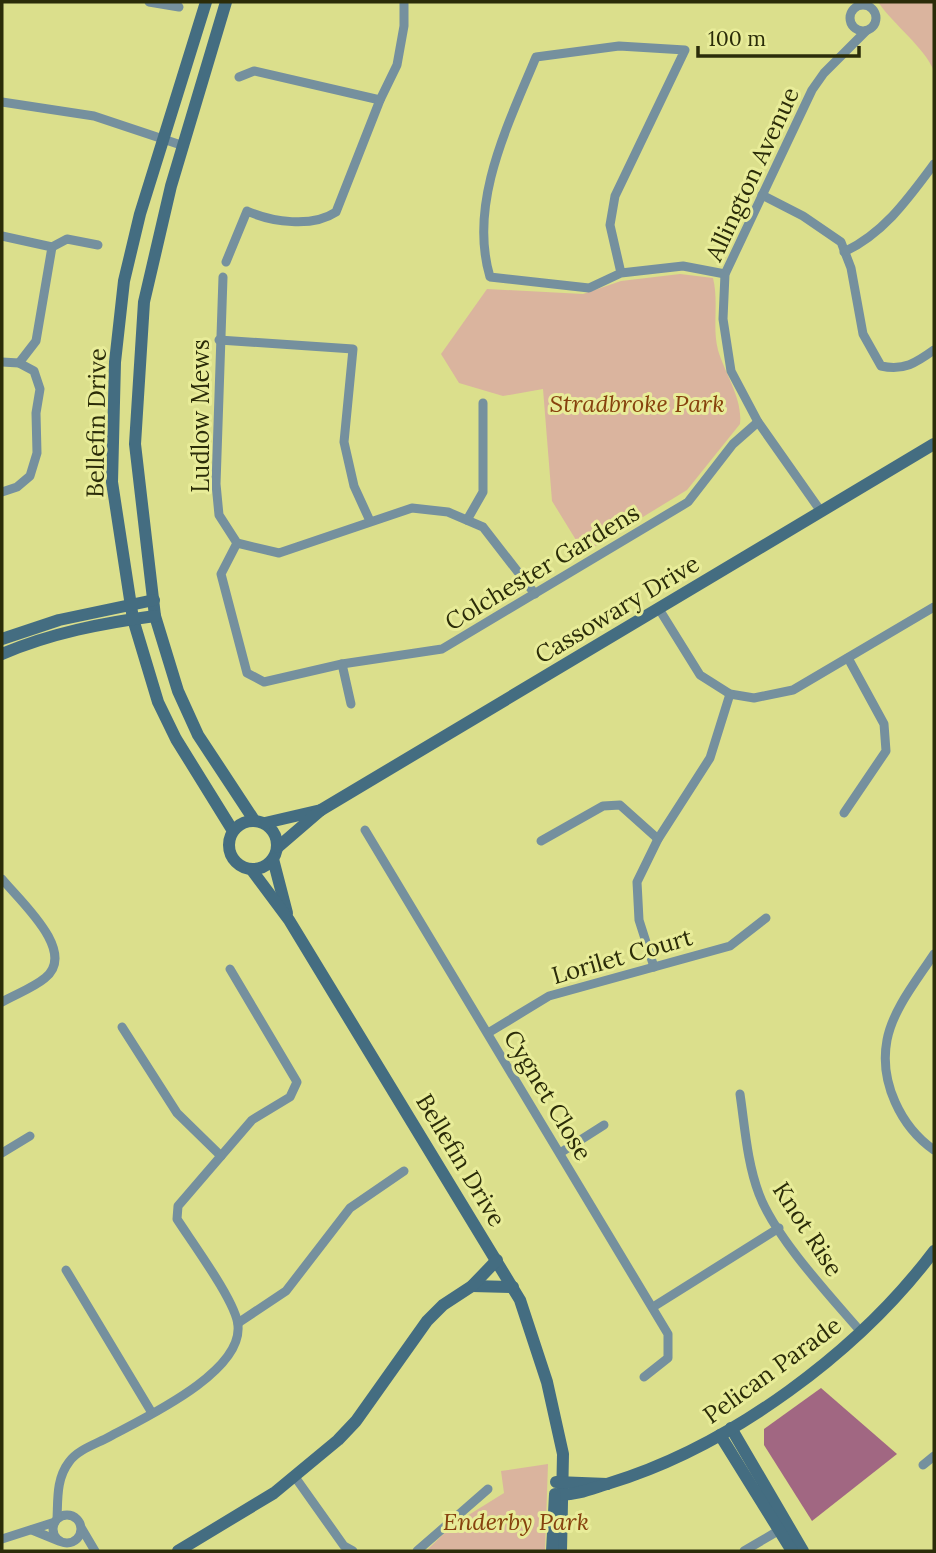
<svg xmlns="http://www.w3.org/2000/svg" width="936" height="1553" font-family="Lora,serif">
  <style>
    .green { fill: #dab49e }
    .water { fill: #a16782 }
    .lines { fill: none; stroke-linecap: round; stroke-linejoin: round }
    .street { stroke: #75909e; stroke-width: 9 }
    .secondary { stroke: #446d81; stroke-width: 12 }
    .labels { text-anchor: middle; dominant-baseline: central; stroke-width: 6; stroke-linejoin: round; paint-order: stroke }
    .street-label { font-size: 24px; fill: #2b2c09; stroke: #e8ec99 }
    .park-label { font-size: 24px; font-style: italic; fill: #87420e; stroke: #e8ec99 }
  </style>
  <rect width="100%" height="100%" fill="#dbdf8c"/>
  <g class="green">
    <path d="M 878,2 L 934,2 L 934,71 C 925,48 894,25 878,2 Z"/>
    <path d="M 680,274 L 713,278 C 719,302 712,328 718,350 C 725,374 743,399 740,424 L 687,490 L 584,553 L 552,501 L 543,389 L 503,396 L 459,383 L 441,354 L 487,289 L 583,294 L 621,281 Z"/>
    <polygon points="548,1464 545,1551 426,1551 454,1524 504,1493 501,1471"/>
  </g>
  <polygon class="water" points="821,1388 897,1454 812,1521 764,1445 764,1429"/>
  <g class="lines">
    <g class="street">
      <polyline points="149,2 179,7"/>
      <circle cx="863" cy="18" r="13"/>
      <polyline points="239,77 254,71 380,100"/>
      <polyline points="2,102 94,116 184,146"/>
      <path d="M 762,195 L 803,216 L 841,242 L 851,268 L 863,334 L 881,366 C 904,371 916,363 934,350"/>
      <polyline points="2,236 52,247 36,341 19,363"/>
      <polyline points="52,247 67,239 98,245"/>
      <path d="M 844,252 C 884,233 908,199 934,164"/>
      <path d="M 226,262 L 247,211 C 272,222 312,228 336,212 L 380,100 L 397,65 L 404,26 L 404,2"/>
      <path d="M 621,273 L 610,225 L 615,196 L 685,50 L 619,46 L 536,57 C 508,125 468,203 490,277 L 589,288 L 621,273 L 683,266 L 725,274"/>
      <polyline points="223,277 216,484 219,515 237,543 279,553 412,508 448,512 483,527 535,594"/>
      <polyline points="219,340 353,349 344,442 354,486 370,521"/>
      <polyline points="2,362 19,363 34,371 40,389 36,413 37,453 30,476 17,487 2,492"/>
      <polyline points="820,510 758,422 731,371 723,319 725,274 812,90 824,73 866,31"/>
      <polyline points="467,520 483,492 483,403"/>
      <polyline points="237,543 221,574 247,673 264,682 342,664 442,649 688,502 733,444 758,422"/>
      <polyline points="659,609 700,675 730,694 754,698 793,690 934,607"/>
      <polyline points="342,664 351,704"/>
      <polyline points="844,813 886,751 884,724 848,658"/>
      <polyline points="365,830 668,1334 668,1358 644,1377"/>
      <polyline points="541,841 603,806 620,805 658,839"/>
      <path d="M 2,879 C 20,901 78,952 45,978 C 33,988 16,994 2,1002"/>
      <path d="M 934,954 C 917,980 893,1009 887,1040 C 879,1082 901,1127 934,1150"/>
      <polyline points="654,967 639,920 637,882 658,839 710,758 730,694"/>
      <polyline points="122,1027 177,1113 221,1156"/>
      <polyline points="488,1033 549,996 730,946 766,918"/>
      <path d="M 740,1094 C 745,1128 747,1162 759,1194 C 775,1237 830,1296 861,1332"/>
      <polyline points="2,1153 30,1136"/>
      <polyline points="560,1153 604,1125"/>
      <polyline points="66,1270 152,1413"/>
      <polyline points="653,1307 779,1228"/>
      <polyline points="238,1323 286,1291 350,1208 404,1171"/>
      <polyline points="923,1465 934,1456"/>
      <polyline points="295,1477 344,1546 353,1551"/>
      <circle cx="67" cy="1529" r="14"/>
      <path d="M 57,1519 C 58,1500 56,1479 69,1462 C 77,1450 96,1444 109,1437 C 144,1418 242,1373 238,1326 C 237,1303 191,1241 177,1219 L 178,1206 L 252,1120 L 290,1097 L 297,1082 L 230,969"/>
      <polyline points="82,1529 95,1551"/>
      <polyline points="32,1530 59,1541"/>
      <polyline points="2,1539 55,1522"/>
      <polyline points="417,1551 488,1489"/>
      <polyline points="744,1551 783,1528"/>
    </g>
    <g class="secondary">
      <polyline points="206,2 140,214 124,281 115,362 112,482 133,619 158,702 176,739 233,831"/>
      <polyline points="226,2 171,186 144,302 135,444 155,616 178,691 198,735 254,820"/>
      <polyline points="2,639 59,620 154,600"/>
      <path d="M 2,654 C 51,633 103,623 155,616"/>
      <circle cx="253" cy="845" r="24"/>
      <polyline points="265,823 321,810 934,444"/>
      <polyline points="278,847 321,810"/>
      <polyline points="273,859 287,913"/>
      <polyline points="251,869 289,920 520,1300 547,1382 563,1454 561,1551"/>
      <polyline points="472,1286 513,1287"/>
      <polyline points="731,1428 803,1551"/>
      <polyline points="720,1435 792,1551"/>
      <polyline points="556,1482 607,1484"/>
      <path d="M 559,1495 C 577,1495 593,1488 610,1483 C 731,1446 858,1352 934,1251"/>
      <polyline points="178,1551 274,1493 338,1440 356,1421 427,1321 443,1305 472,1286 497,1260"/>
      <polyline points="552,1551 555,1494"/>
    </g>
  </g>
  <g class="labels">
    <g class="street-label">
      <text transform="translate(752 174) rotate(-65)">Allington Avenue</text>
      <text transform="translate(200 416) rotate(-90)">Ludlow Mews</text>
      <text transform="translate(96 423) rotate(-89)">Bellefin Drive</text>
      <text transform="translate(542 567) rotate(-31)">Colchester Gardens</text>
      <text transform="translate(617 609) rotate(-31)">Cassowary Drive</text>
      <text transform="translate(622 956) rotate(-16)">Lorilet Court</text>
      <text transform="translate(548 1095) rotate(59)">Cygnet Close</text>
      <text transform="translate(461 1160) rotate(59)">Bellefin Drive</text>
      <text transform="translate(808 1229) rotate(57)">Knot Rise</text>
      <text transform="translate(772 1370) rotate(-36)">Pelican Parade</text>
    </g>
    <g class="park-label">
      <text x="637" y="403">Stradbroke Park</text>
      <text x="516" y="1521">Enderby Park</text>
    </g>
  </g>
  <rect width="936" height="1553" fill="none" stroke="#2b2c09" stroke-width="7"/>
  <path d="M698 46v10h161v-10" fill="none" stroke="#2b2c09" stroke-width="3.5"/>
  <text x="708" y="46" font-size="21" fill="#2b2c09" stroke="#e8ec99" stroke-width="5" paint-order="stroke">100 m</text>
</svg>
